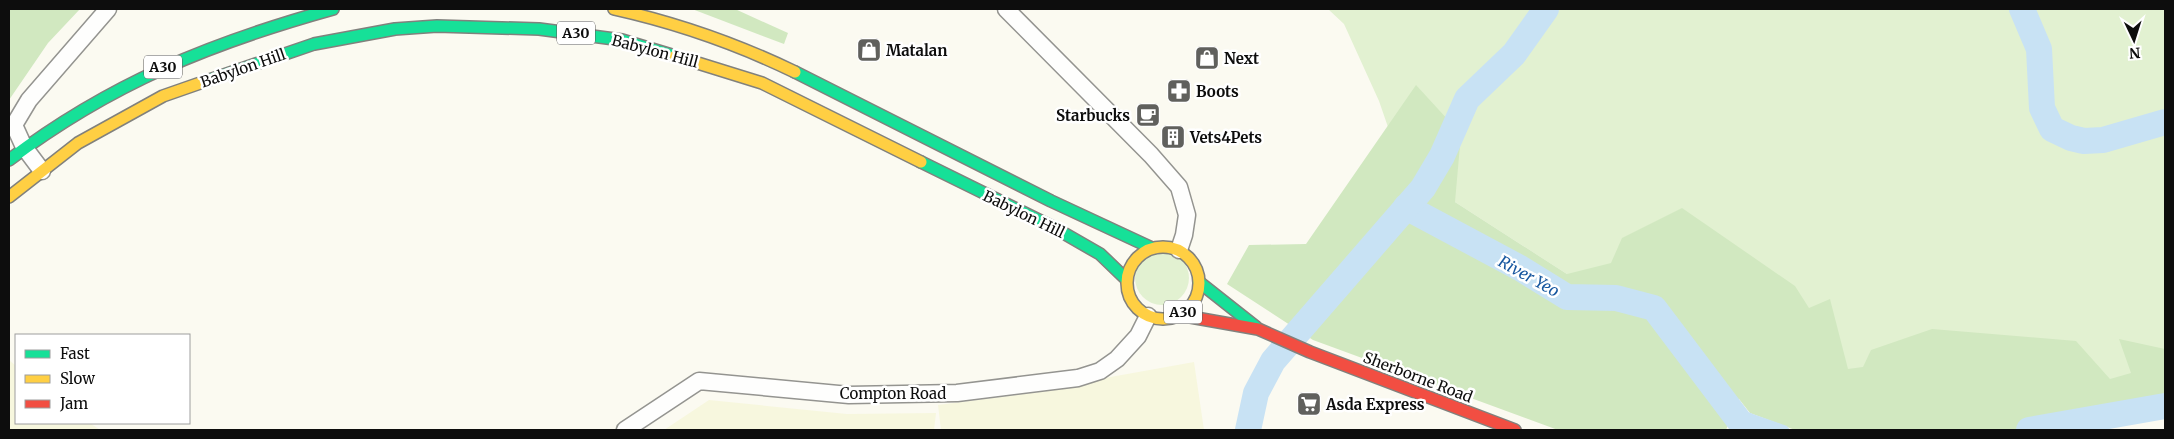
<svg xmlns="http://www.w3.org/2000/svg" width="2174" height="439" font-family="Merriweather,serif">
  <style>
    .farmland { fill: #f7f7de }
    .green { fill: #e2f1d1 }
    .forest { fill: #d1e8c0 }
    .water { fill: #c8e2f4 }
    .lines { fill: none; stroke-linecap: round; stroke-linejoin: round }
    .river { stroke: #c8e2f4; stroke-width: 26 }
    .street-casing { stroke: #949490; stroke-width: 19 }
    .fast-casing { stroke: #81817d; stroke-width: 14 }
    .slow-casing { stroke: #81817d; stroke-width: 14 }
    .jam-casing { stroke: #81817d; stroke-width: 14 }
    .street { stroke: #fefefd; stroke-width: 16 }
    .fast { stroke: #16e098; stroke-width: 11 }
    .slow { stroke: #ffcf43; stroke-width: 11 }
    .jam { stroke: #f24e42; stroke-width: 11 }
    .labels { text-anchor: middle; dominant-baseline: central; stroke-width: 5; stroke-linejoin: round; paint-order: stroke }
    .shield { fill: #fff; stroke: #565656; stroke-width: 1 }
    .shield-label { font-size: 14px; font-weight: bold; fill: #0d0d0d }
    .poi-label { font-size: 15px; font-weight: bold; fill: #0d0d0d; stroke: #fff; text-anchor: start }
    .street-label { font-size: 15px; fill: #0d0d0d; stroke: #fff }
    .water-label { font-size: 16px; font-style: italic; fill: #17579f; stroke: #fff }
  </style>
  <rect width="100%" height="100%" fill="#fbfaf1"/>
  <g class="farmland">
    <polygon points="9,360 16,366 16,423 90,423 100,430 9,430"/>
    <polygon points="1194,362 1204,430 941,430 938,405 1078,387 1105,378"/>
    <polygon points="709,400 847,414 936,413 934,430 664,430"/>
  </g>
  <g class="green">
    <polygon points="1328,9 2165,9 2165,382 1887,430 1645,282 1567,274 1455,202 1408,185 1379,101 1344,24"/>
    <circle cx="1162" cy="278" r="27"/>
  </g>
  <g class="forest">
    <polygon points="9,9 80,9 48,43 9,100"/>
    <polygon points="692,9 735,9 788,33 784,44"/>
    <polygon points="1416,85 1461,134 1455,202 1567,274 1611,263 1622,238 1682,208 1795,286 1809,308 1830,299 1848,369 1863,367 1871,350 1932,329 2076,341 2110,379 2131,373 2119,339 2165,349 2165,417 2090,430 1795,430 1750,413 1739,399 1726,430 1558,430 1313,340 1227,284 1249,245 1306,244"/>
  </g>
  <polygon class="water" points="1750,413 1787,426 1790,430 1736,430 1740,422"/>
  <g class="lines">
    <g class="river">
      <polyline points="2022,9 2039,49 2042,108 2052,129 2071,138 2084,141 2103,140 2165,122"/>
      <polyline points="1406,207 1520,268 1567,297 1616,298 1654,308 1740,422 1754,430"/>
      <polyline points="1248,430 1256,393 1273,361 1423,188 1442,156 1467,99 1514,54 1546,9"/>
      <polyline points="2029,430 2165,406"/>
    </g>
    <defs>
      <g id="street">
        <polyline points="1006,9 1151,155 1179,187 1187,215 1184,235 1179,250"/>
        <polyline points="42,171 24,147 14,125 29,100 108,9"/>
        <polyline points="625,430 699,381 849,395 957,393 1078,378 1100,371 1117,359 1138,336 1148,316"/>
      </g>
      <g id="fast">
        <polyline points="795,72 1051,201 1152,248"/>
        <polyline points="206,81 314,44 395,29 437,26 539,29 622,40 675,56"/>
        <path d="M 9,160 C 111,83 211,43 333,9"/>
        <polyline points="921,162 1053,227 1100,254 1126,279"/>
        <polyline points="1199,282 1256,327"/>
      </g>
      <g id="slow">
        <path d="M 614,9 C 677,23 737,44 795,72"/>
        <polyline points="675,56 762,83 921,162"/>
        <polyline points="9,197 78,143 163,96 206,81"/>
        <circle cx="1163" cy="283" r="36"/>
      </g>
      <polyline id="jam" points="1179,315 1258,329 1310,352 1515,430"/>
    </defs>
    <use href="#street" class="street-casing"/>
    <use href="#fast" class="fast-casing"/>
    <use href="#slow" class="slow-casing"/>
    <use href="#jam" class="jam-casing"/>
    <use href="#street" class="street"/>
    <use href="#fast" class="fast"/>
    <use href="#slow" class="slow"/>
    <use href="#jam" class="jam"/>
  </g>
  <defs>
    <symbol id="shop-square" viewBox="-11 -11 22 22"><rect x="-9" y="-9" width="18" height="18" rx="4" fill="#60605d" stroke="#fff"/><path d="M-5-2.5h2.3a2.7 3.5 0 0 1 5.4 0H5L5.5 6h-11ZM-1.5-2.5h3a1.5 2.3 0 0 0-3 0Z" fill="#fff"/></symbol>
    <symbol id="pharmacy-square" viewBox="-11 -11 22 22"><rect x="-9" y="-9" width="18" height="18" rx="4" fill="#60605d" stroke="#fff"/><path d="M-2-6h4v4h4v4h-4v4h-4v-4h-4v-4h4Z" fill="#fff"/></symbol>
    <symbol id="cafe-square" viewBox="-11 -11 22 22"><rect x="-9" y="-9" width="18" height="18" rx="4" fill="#60605d" stroke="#fff"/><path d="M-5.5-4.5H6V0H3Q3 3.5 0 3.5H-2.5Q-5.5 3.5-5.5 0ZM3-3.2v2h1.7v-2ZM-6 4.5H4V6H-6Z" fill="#fff"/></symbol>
    <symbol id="building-square" viewBox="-11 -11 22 22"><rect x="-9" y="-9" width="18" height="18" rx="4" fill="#60605d" stroke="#fff"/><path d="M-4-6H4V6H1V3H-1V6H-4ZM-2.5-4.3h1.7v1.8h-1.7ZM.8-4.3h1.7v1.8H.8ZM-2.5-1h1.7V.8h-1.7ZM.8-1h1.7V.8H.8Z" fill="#fff"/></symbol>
    <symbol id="supermarket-square" viewBox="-11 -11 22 22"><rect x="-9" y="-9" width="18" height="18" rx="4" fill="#60605d" stroke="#fff"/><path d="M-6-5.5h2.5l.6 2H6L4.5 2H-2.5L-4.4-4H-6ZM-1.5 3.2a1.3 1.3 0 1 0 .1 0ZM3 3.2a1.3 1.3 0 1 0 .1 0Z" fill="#fff"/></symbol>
  </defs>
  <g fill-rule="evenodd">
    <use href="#shop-square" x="855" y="36" width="28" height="28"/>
    <use href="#shop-square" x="1193" y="44" width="28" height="28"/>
    <use href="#pharmacy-square" x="1165" y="77" width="28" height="28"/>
    <use href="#cafe-square" x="1134" y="101" width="28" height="28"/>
    <use href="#building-square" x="1159" y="123" width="28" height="28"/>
    <use href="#supermarket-square" x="1295" y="390" width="28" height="28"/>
  </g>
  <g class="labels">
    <g class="shield">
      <rect x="557" y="21.5" width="38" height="23" rx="4"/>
      <rect x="144" y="55.5" width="38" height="23" rx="4"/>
      <rect x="1164" y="300.5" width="38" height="23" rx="4"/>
    </g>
    <g class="shield-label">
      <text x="576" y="33">A30</text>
      <text x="163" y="67">A30</text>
      <text x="1183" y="312">A30</text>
    </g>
    <g class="poi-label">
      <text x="886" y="50">Matalan</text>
      <text x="1224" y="58">Next</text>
      <text x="1196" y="91">Boots</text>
      <text x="1130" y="115" text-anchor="end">Starbucks</text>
      <text x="1190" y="137">Vets4Pets</text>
      <text x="1326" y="404">Asda Express</text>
    </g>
    <g class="street-label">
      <text transform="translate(655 51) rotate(15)">Babylon Hill</text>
      <text transform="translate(243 68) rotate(-19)">Babylon Hill</text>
      <text transform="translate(1024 214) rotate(26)">Babylon Hill</text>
      <text transform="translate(1418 377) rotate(21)">Sherborne Road</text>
      <text x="893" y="393">Compton Road</text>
    </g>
    <g class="water-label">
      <text transform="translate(1529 276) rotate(29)">River Yeo</text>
    </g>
  </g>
  <rect width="2174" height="439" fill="none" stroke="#0d0d0d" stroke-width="20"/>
  <rect x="15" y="334" width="175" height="90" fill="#ffffff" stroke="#9e9e9e"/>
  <rect x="25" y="350" width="25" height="8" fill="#16e098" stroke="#9e9e9e"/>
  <text x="60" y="359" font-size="15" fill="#0d0d0d">Fast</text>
  <rect x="25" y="375" width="25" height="8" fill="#ffcf43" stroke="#9e9e9e"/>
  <text x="60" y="384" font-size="15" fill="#0d0d0d">Slow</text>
  <rect x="25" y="400" width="25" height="8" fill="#f24e42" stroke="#9e9e9e"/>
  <text x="60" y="409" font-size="15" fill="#0d0d0d">Jam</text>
  <g transform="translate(2134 40) rotate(176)" stroke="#ffffff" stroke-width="4" paint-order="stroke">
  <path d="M0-4L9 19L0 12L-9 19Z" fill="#0d0d0d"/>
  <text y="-8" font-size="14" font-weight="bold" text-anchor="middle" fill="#0d0d0d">N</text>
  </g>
</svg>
